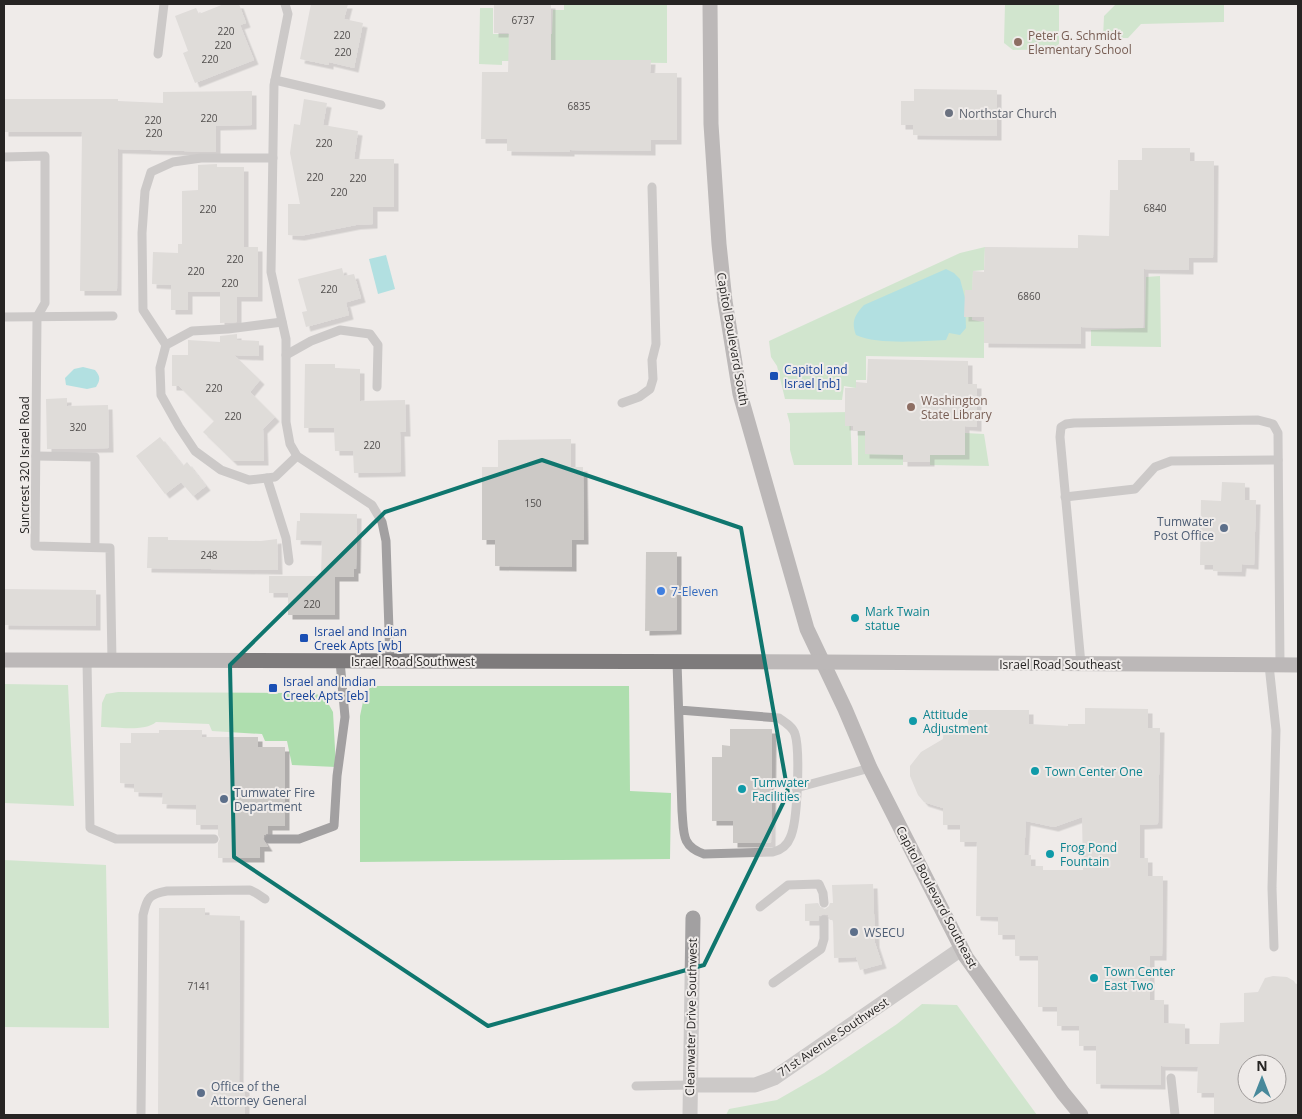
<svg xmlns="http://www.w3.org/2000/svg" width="1302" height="1119" font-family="'Open Sans',sans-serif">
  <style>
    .green { fill: #aedeae }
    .water { fill: #69d3d7 }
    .building { fill: #ccc9c6; fill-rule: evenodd; filter: url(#shadow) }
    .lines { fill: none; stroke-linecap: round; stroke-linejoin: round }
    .lane { stroke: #a2a0a1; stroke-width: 9 }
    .street { stroke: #a2a0a1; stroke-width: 15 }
    .secondary { stroke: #7e7b7c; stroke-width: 15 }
    .marked { fill: none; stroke: #0f766e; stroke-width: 4; stroke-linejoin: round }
    .education-dot { fill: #8d6e63; stroke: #efebe9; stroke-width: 2 }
    .worship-dot { fill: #6b7280; stroke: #efebe9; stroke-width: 2 }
    .transit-dot { fill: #1a4fb4; stroke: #efebe9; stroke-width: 2 }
    .service-dot { fill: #5c6f8a; stroke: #efebe9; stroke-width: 2 }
    .shop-dot { fill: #3f7fe0; stroke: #efebe9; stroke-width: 2 }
    .culture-dot { fill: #0f9aa8; stroke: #efebe9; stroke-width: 2 }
    .labels { text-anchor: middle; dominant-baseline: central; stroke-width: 4; stroke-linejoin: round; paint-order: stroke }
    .number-label { font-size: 10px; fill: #504d4c }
    .education-label { font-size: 12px; fill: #785e54; stroke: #efebe9; text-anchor: start }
    .worship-label { font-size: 12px; fill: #5b616d; stroke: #efebe9; text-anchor: start }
    .street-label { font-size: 12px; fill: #262423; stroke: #efebe9 }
    .transit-label { font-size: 12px; fill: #164399; stroke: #efebe9; text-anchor: start }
    .service-label { font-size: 12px; fill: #4e5e75; stroke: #efebe9; text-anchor: start }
    .shop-label { font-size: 12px; fill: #366cbe; stroke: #efebe9; text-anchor: start }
    .culture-label { font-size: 12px; fill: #0d838f; stroke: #efebe9; text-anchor: start }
  </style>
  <defs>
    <filter id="shadow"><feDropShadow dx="4.5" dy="4.5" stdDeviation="0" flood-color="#0004"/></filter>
  </defs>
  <rect width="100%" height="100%" fill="#efebe9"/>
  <g class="green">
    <polygon points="564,4 667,4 667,63 502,61 502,65 479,64 480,8 493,8 493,34 552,34 553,10 564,10"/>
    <polygon points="1005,4 1059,4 1059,44 1052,49 1013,50 1004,43"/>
    <polygon points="1116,4 1224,4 1224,22 1141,24 1128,38 1103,38 1104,16"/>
    <polygon points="985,247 984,270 973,271 972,320 984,322 984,358 866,356 866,380 856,380 856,388 844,386 842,400 785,399 777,366 771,357 769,341 960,253"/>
    <polygon points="1160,276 1161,347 1091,346 1091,330 1145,328 1146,277"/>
    <polygon points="850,412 852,465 794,465 790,450 790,424 787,413"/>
    <polygon points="858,431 865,431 903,455 903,465 858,465"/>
    <polygon points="965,433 984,434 989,466 930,465 930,455 965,455"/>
    <polygon points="4,684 68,685 74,806 4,803"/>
    <polygon points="371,686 629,686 630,791 671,793 670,859 360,862 360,716 364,697"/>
    <path d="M 118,692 L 311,693 L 324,696 L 333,712 L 336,767 L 292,765 L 287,741 L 265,741 L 262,734 L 212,731 L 209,724 L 156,722 C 145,732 116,727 101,727 L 102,703 L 106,694 Z"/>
    <polygon points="4,860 106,865 109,1028 4,1027"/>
    <polygon points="922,1004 957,1005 1037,1115 726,1115 729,1109 777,1100 824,1073 897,1024"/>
  </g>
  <g class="water">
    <polygon points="386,255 395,289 378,294 369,259"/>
    <path d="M 946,269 L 954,273 L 960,279 L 965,298 L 966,328 L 960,335 L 949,333 L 946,340 C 922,341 877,345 856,335 C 851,321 855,315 864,305 Z"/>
    <path d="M 83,367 L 95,370 C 101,377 100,380 96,387 L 87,389 L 66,385 L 65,378 L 74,369 Z"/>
  </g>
  <g class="building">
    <polygon points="224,4 239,4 246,23 240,25 254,60 195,83 183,53 188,51 175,16 196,8 199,14"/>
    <polygon points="311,4 348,4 344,19 363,23 354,68 329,62 329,65 300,59"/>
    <polygon points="494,4 551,4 551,60 651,60 650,73 677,73 677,140 651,140 651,151 570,150 570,152 507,151 507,139 481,139 482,72 508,72 509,33 494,33"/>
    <polygon points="914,89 997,90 997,136 913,135 913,125 901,125 901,101 914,101"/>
    <polygon points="252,91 252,125 216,126 216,152 118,149 117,291 80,291 82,132 4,132 4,99 118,99 118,101 163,103 163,92"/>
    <polygon points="304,99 327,103 323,125 358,131 354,159 394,159 394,207 373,207 373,224 356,225 300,236 288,235 288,204 300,204 290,153 294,124 300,125"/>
    <polygon points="1142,148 1190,148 1190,161 1214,161 1213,258 1189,258 1189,270 1144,269 1143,328 1081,327 1081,344 984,343 984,317 964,317 965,290 972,290 973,271 984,272 985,247 1078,248 1078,235 1109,236 1110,190 1118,190 1118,160 1142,160"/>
    <polygon points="217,164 217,167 244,167 244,247 258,247 258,297 237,297 237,322 220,323 220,292 188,292 188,310 171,310 171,285 152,284 153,252 178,253 178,244 182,244 182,191 198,190 198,165"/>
    <polygon points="342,268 344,276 354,274 361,298 344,303 346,303 349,315 306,327 302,312 307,311 298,279"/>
    <polygon points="237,334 237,340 259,341 259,356 234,355 260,380 250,392 275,417 263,429 264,461 233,461 203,432 214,421 179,386 172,386 172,355 188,355 188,340 220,342 220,336"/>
    <polygon points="868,359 968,361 968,384 977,384 977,427 965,426 965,455 930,455 930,462 903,462 903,455 865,454 865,431 853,431 853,426 845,426 845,388 856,388 856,382 867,383"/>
    <polygon points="305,364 335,364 335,368 360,369 360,401 405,400 406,432 400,432 401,472 354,473 353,451 335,451 334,428 304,428"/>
    <polygon points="67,398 67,406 108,405 109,448 47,449 46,399"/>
    <polygon points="160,437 183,466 187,462 206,486 193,496 181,482 165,494 136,456"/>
    <polygon points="571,439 571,467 583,467 584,540 572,540 572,567 495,566 495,540 482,540 482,467 498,467 498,440"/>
    <polygon points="1222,482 1245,483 1245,500 1256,500 1254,565 1242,564 1241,572 1213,571 1213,565 1200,565 1201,500 1221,501"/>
    <polygon points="300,513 357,514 356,569 354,569 354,577 335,577 335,615 288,615 288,593 269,593 269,576 321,576 322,541 296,540 297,521 300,521"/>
    <polygon points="148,537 168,537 168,540 261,541 277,539 278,570 147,568"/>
    <polygon points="646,552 677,552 677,630 645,631"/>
    <polygon points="4,589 96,590 96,626 4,625"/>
    <path d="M 1085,708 L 1148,709 L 1148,728 L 1160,728 L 1158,824 L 1140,825 L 1140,858 L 1148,858 L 1148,876 L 1163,876 L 1162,956 L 1150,956 L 1150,1000 L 1164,1000 L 1164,1023 L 1185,1024 L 1185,1044 L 1219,1044 L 1220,1023 L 1244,1022 L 1244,993 L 1258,992 L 1265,978 L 1273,976 L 1287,977 L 1294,981 L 1298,989 L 1298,1115 L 1214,1115 L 1214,1093 L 1197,1093 L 1198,1067 L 1161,1066 L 1161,1085 L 1096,1084 L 1096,1046 L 1079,1046 L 1079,1026 L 1057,1026 L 1057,1007 L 1038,1007 L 1038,956 L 1015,956 L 1015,935 L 998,935 L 998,917 L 976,916 L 977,842 L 960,842 L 960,825 L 943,825 L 943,808 L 924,802 L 918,795 L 910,776 L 910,766 L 921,752 L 943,739 L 944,725 L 968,725 L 968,710 L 1029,710 L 1029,724 L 1068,726 L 1068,724 L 1085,724 ZM 1082,817 L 1083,870 L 1043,870 L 1043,866 L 1031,866 L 1031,855 L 1024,855 L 1026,821 L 1054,827 ZM 1247,1064 L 1277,1064 L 1277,1094 L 1247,1094 Z"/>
    <polygon points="730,729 772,729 771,843 733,843 733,821 712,821 712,757 722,757 722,745 730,746"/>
    <polygon points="159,730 202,730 202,737 258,737 258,747 285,747 285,826 268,826 268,833 264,835 263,839 268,847 260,847 260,858 218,858 218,843 220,839 218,835 218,825 196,825 196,805 162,804 163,793 134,792 134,784 120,783 120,743 131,743 131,733 159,733"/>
    <polygon points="873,884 875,943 882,964 860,970 856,957 834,958 833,920 830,920 828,915 824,914 819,916 818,921 805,921 805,904 818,903 821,908 825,909 829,906 830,903 833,903 832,885"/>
    <polygon points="159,908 205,908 205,915 240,916 239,1087 245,1087 245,1115 158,1115"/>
  </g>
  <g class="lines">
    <g class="lane">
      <polyline points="285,4 288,14 274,85 271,272 286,339 286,422 290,444 297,456 372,505 382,522 386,541 390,661"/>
      <polyline points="158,54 164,4"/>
      <polyline points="275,80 381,105"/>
      <polyline points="4,157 45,156 45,303 37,317 35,546 110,548 112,661"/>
      <polyline points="4,317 113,316"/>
      <polyline points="282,322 228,329 192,331 166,345 160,368 161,395 179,427 195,451 221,470 249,480 275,477 297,456"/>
      <polyline points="166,345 143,310 142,233 145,191 151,172 173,162 201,158 273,158"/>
      <polyline points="286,355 311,341 340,330 370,334 378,345 377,387"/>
      <polyline points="622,403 639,397 650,389 653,379 652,360 656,344 652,187"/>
      <polyline points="36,456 95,457 95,547"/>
      <polyline points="267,478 286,538 289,561"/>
      <polyline points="1065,497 1135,489 1155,467 1171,461 1278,460"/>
      <polyline points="87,661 90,828 116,839 214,839"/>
      <path d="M 677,662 L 682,811 C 684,833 681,846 704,854 L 773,852 C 781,850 787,846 790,838 C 798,823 800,750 795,734 C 793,727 785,722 779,718 L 679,710"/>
      <polyline points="1081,664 1060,437 1061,427 1066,424 1074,423 1258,420 1273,424 1278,433 1280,665"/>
      <polyline points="1269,665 1276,730 1272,888 1274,947"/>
      <polyline points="796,788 870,768"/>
      <polyline points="269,839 299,839 334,826 337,776 345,717 340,661"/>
      <polyline points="760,907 788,885 819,884 823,893 824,903"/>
      <polyline points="773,983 821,949 824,939 824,920"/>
      <polyline points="1171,1078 1175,1115"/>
      <polyline points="636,1086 690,1085"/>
      <path d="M 141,1115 L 143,915 C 147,898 149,894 167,891 L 250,890 L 256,893 L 265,899"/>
    </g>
    <g class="street">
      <polyline points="690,1085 755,1085 774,1078 961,949"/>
      <polyline points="690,1115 693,918"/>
    </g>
    <g class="secondary">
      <polyline points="710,4 711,124 719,244 725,301 740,394 807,629 845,709 870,768 966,957 1063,1093 1081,1115"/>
      <polyline points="4,660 822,662 1298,665"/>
    </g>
  </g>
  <path d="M0 0H1302V1119H0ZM 542,460 L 741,528 L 788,793 L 704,965 L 488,1026 L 234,857 L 230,665 L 385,512 Z" fill="#efebe9" fill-opacity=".55" fill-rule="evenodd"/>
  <path class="marked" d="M 542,460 L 741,528 L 788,793 L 704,965 L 488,1026 L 234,857 L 230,665 L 385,512 Z"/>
  <g class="education-dot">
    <circle cx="1018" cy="42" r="5"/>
    <circle cx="911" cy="407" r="5"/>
  </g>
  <circle class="worship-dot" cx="949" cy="113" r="5"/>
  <g class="transit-dot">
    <rect x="769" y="371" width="10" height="10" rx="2.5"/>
    <rect x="299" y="633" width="10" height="10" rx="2.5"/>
    <rect x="268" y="683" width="10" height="10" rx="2.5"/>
  </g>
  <g class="service-dot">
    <circle cx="1224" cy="528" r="5"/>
    <circle cx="224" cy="799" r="5"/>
    <circle cx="854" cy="932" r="5"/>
    <circle cx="201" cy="1093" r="5"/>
  </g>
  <circle class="shop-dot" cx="661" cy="591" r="5"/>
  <g class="culture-dot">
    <circle cx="855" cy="618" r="5"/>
    <circle cx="913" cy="721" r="5"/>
    <circle cx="1035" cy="771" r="5"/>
    <circle cx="742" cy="789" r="5"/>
    <circle cx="1050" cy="854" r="5"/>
    <circle cx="1094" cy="978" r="5"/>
  </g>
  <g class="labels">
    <g class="number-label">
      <text x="523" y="20">6737</text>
      <text x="226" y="31">220</text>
      <text x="342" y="35">220</text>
      <text x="223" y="45">220</text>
      <text x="343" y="52">220</text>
      <text x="210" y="59">220</text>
      <text x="579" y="106">6835</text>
      <text x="209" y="118">220</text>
      <text x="153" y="120">220</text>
      <text x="154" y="133">220</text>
      <text x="324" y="143">220</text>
      <text x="315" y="177">220</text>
      <text x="358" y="178">220</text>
      <text x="339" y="192">220</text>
      <text x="1155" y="208">6840</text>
      <text x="208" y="209">220</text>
      <text x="235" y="259">220</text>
      <text x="196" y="271">220</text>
      <text x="230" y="283">220</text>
      <text x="329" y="289">220</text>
      <text x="1029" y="296">6860</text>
      <text x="214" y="388">220</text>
      <text x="233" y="416">220</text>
      <text x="78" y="427">320</text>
      <text x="372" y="445">220</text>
      <text x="533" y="503">150</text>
      <text x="209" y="555">248</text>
      <text x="312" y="604">220</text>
      <text x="199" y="986">7141</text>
    </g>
    <g class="education-label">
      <text x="1028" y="35">Peter G. Schmidt<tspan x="1028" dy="14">Elementary School</tspan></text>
      <text x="921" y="400">Washington<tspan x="921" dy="14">State Library</tspan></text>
    </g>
    <g class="worship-label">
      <text x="959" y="113">Northstar Church</text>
    </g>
    <g class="street-label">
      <text transform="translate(733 339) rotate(80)">Capitol Boulevard South</text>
      <text transform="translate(24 465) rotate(-90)">Suncrest 320 Israel Road</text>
      <text x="413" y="661">Israel Road Southwest</text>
      <text x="1060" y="664">Israel Road Southeast</text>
      <text transform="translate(937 897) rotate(62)">Capitol Boulevard Southeast</text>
      <text transform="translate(691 1017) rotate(-89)">Cleanwater Drive Southwest</text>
      <text transform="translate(833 1037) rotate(-34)">71st Avenue Southwest</text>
    </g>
    <g class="transit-label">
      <text x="784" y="369">Capitol and<tspan x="784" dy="14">Israel [nb]</tspan></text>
      <text x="314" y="631">Israel and Indian<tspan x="314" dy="14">Creek Apts [wb]</tspan></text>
      <text x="283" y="681">Israel and Indian<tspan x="283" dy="14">Creek Apts [eb]</tspan></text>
    </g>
    <g class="service-label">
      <text x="1214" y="521" text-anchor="end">Tumwater<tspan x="1214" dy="14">Post Office</tspan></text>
      <text x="234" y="792">Tumwater Fire<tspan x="234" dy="14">Department</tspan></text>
      <text x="864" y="932">WSECU</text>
      <text x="211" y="1086">Office of the<tspan x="211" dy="14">Attorney General</tspan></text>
    </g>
    <g class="shop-label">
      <text x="671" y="591">7-Eleven</text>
    </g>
    <g class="culture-label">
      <text x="865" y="611">Mark Twain<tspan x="865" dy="14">statue</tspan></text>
      <text x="923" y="714">Attitude<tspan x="923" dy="14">Adjustment</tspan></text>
      <text x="1045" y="771">Town Center One</text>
      <text x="752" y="782">Tumwater<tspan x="752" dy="14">Facilities</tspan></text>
      <text x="1060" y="847">Frog Pond<tspan x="1060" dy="14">Fountain</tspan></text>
      <text x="1104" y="971">Town Center<tspan x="1104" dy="14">East Two</tspan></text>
    </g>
  </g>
  <rect width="1302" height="1119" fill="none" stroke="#262423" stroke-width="10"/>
  <g transform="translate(1262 1079)"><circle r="24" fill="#efebe9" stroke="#9f9b9a"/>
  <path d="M0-4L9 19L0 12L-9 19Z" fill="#48899b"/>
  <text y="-8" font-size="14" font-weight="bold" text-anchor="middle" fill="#262423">N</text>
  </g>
</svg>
